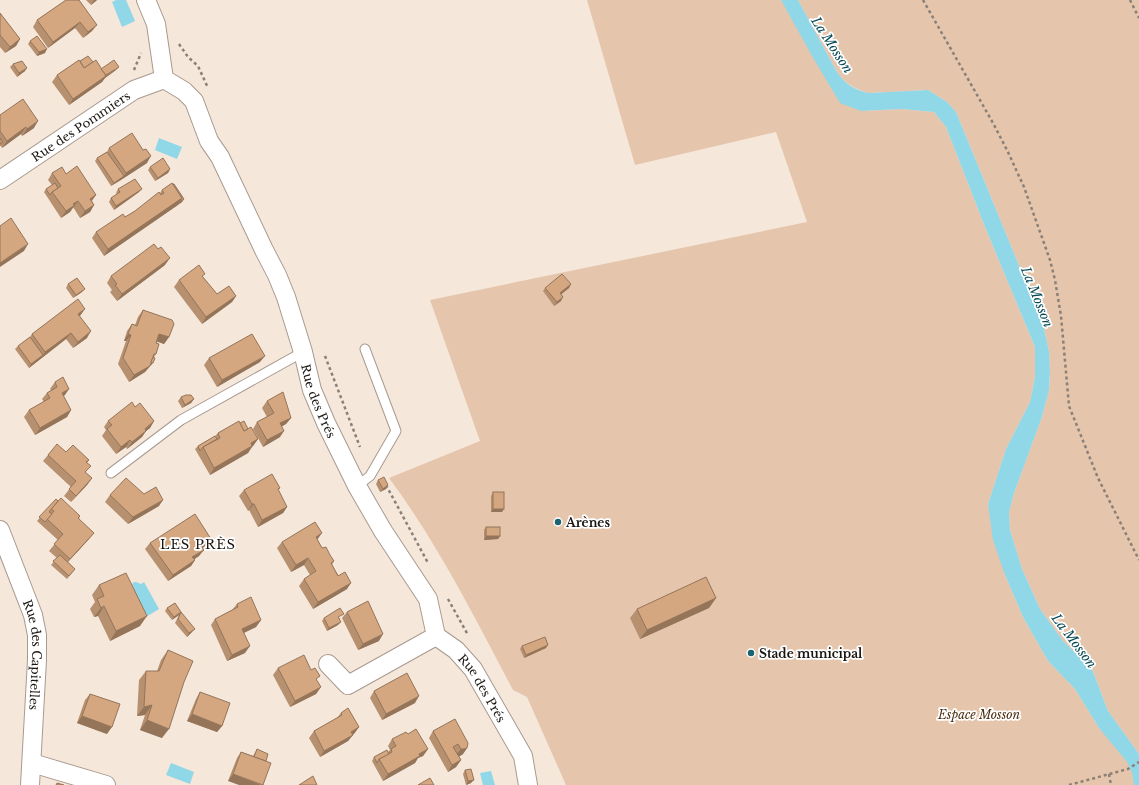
<svg xmlns="http://www.w3.org/2000/svg" width="1139" height="785" font-family="'Libre Baskerville',serif">
  <style>
    .green { fill: #e5c6ac }
    .water { fill: #90d7e7 }
    .lines { fill: none; stroke-linecap: round; stroke-linejoin: round }
    .service-casing { stroke: #a89a8f; stroke-width: 11 }
    .minor-casing { stroke: #a89a8f; stroke-width: 20 }
    .path { stroke: #8a8078; stroke-width: 2.5; stroke-dasharray: 3 3; stroke-linecap: butt }
    .service { stroke: #fff; stroke-width: 9 }
    .minor { stroke: #fff; stroke-width: 18 }
    .wall { fill: #b6906f }
    .shaded-wall { fill: #94755a }
    .building { fill: #d4a781; stroke: #94755a }
    .poi-dot { fill: #1b6372; stroke: #fff; stroke-width: 1.5 }
    .labels { text-anchor: middle; dominant-baseline: central; stroke-width: 3.5; stroke-linejoin: round; paint-order: stroke }
    .street-label { font-size: 12px; fill: #191410; stroke: #fff }
    .poi-label { font-size: 12px; font-weight: bold; fill: #191410; stroke: #fff; text-anchor: start }
    .park-label { font-size: 12px; font-style: italic; fill: #4d2e10; stroke: #fff }
    .water-label { font-size: 13px; font-style: italic; fill: #074955; stroke: #fff }
    .neighbourhood-label { font-size: 13px; letter-spacing: 1px; fill: #191410; stroke: #fff }
  </style>
  <rect width="100%" height="100%" fill="#f6e7db"/>
  <g class="green">
    <path d="M 587,0 L 781,0 L 861,111 L 902,109 L 934,112 L 946,127 L 985,227 L 1035,347 L 1035,377 L 1030,402 L 1006,449 L 988,504 L 1005,575 L 1023,617 L 1048,661 L 1075,689 L 1099,728 L 1139,765 L 1139,785 L 566,785 L 527,697 L 513,690 C 475,618 438,544 389,478 L 480,441 L 430,300 L 807,222 L 776,132 L 635,165 Z"/>
    <path d="M 798,0 L 1139,0 L 1139,754 L 1108,711 L 1092,669 L 1063,641 L 1040,609 L 1022,569 L 1010,530 L 1009,512 L 1014,493 L 1042,417 L 1049,390 L 1050,378 L 1049,351 L 1043,324 L 956,112 L 947,102 L 928,90 L 869,93 C 855,89 845,84 837,72 Z"/>
  </g>
  <g class="water">
    <polygon points="116,0 126,0 135,21 122,27 112,2"/>
    <path d="M 781,0 L 798,0 L 837,72 C 845,84 855,90 869,93 L 928,90 L 947,102 L 956,112 L 1043,324 L 1049,351 L 1050,372 L 1049,390 L 1042,417 L 1014,493 L 1009,512 L 1010,530 L 1022,569 L 1040,609 L 1063,641 L 1092,669 L 1108,711 L 1139,754 L 1139,785 L 1134,785 L 1132,773 L 1127,762 L 1099,728 L 1075,689 L 1048,661 L 1023,617 L 1005,575 L 993,540 L 988,504 L 1006,449 L 1030,402 L 1035,377 L 1035,347 L 985,227 L 946,127 L 934,112 L 902,109 L 861,111 L 840,103 L 812,56 Z"/>
    <polygon points="159,138 182,147 177,159 155,150"/>
    <polygon points="134,582 136,582 141,584 144,582 159,609 146,617 130,590 134,588 132,584"/>
    <polygon points="171,763 194,772 190,784 166,775"/>
    <polygon points="491,771 495,785 483,785 480,773"/>
  </g>
  <g class="lines">
    <defs>
      <g id="service">
        <polyline points="111,473 181,420 303,352"/>
        <polyline points="357,486 370,476 396,431 365,349"/>
      </g>
      <g id="minor">
        <path id="s1" d="M 146,0 L 156,24 L 164,79 L 184,91 L 194,101 L 209,141 L 220,157 L 264,250 L 277,275 L 286,297 L 303,352 L 312,390 L 326,423 L 357,486 L 383,531 L 428,599 L 436,636 L 456,650 L 473,669 L 523,756 L 528,785"/>
        <path id="s2" d="M 0,180 L 134,90 L 164,79"/>
        <path id="s3" d="M 0,530 L 33,615 L 37,635 L 37,660 L 30,785"/>
        <polyline points="328,664 348,685 436,636"/>
        <polyline points="32,763 106,785"/>
      </g>
    </defs>
    <use href="#service" class="service-casing"/>
    <use href="#minor" class="minor-casing"/>
    <g class="path">
      <polyline points="923,0 993,123 1007,150 1024,187 1050,260 1055,280 1061,316 1069,406 1098,478 1139,560"/>
      <polyline points="1130,0 1139,18"/>
      <polyline points="179,44 188,57 198,66 208,88"/>
      <polyline points="134,70 141,53"/>
      <polyline points="325,356 360,447"/>
      <polyline points="386,485 428,563"/>
      <polyline points="448,599 468,635"/>
      <polyline points="1109,774 1111,785"/>
      <polyline points="1069,785 1128,769 1139,762"/>
    </g>
    <use href="#service" class="service"/>
    <use href="#minor" class="minor"/>
  </g>
  <g class="wall">
    <polygon points="66,0 92,31 83,38 75,28 48,48 33,27 37,20"/>
    <polygon points="86,0 97,0 91,5"/>
    <polygon points="0,13 20,39 16,46 5,53 0,47"/>
    <polygon points="30,41 45,53 37,56 28,44"/>
    <polygon points="80,61 93,62 101,69 116,70 105,78 102,82 69,105 52,82 57,75"/>
    <polygon points="13,64 25,71 17,77 10,67"/>
    <polygon points="0,115 34,128 22,136 21,134 2,148 1,146 0,146"/>
    <polygon points="109,148 147,163 111,186 95,161 97,158 107,152"/>
    <polygon points="150,167 170,169 168,173 155,181 148,170"/>
    <polygon points="52,173 66,174 96,195 92,201 94,205 90,212 80,218 73,207 70,212 61,218 44,192 46,189 52,185 48,180"/>
    <polygon points="118,189 139,192 114,210 109,202 111,198 117,194 116,193"/>
    <polygon points="162,190 184,199 182,202 104,256 92,238 96,232 125,217 135,211 160,193"/>
    <polygon points="165,265 117,301 110,292 112,290 107,283 111,276"/>
    <polygon points="203,277 217,294 236,296 232,302 202,324 174,287 179,280"/>
    <polygon points="68,284 82,292 73,298 66,288"/>
    <polygon points="571,284 569,288 561,294 561,301 554,306 543,291 545,288"/>
    <polygon points="143,310 169,337 164,344 157,341 156,354 154,357 150,366 145,372 129,382 118,364 126,341 124,341 127,331 132,324 135,325 138,317"/>
    <polygon points="80,316 87,338 73,348 66,339 29,368 15,349 18,346 30,337 32,334"/>
    <polygon points="209,358 260,362 217,387 204,365"/>
    <polygon points="55,382 65,395 63,396 71,410 67,417 35,435 24,417 29,410 44,402 42,399 47,393 51,390 50,389"/>
    <polygon points="181,397 194,399 191,403 182,408 178,401"/>
    <polygon points="267,401 291,418 286,424 282,426 280,437 263,447 253,429 257,422 267,417 262,408"/>
    <polygon points="135,407 154,421 150,428 146,431 142,437 127,449 126,447 116,454 102,436 106,430 104,427 108,421"/>
    <polygon points="240,423 248,429 258,439 248,453 210,475 195,449 198,446 215,436 218,433"/>
    <polygon points="66,452 89,460 87,463 86,473 92,478 87,485 71,502 64,496 71,487 43,461 48,455"/>
    <polygon points="378,480 388,485 386,489 380,492 376,484"/>
    <polygon points="280,488 278,490 287,507 283,513 258,527 249,510 248,511 239,496 244,490"/>
    <polygon points="493,492 502,512 491,512 491,496"/>
    <polygon points="144,494 159,506 128,524 105,502 110,495"/>
    <polygon points="56,499 80,516 79,519 89,539 68,562 75,569 67,579 51,565 57,558 49,551 58,540 37,521"/>
    <polygon points="486,527 500,536 498,539 484,540 484,530"/>
    <polygon points="317,540 322,548 334,561 332,565 347,589 313,609 299,586 304,579 310,575 304,565 291,572 277,548 282,542"/>
    <polygon points="150,543 206,545 203,548 199,556 195,559 195,560 191,566 168,581 145,549"/>
    <polygon points="99,585 140,626 110,641 98,616 94,617 90,609 95,602 92,595"/>
    <polygon points="716,598 709,608 640,639 630,618 637,609"/>
    <polygon points="175,603 192,632 187,637 175,623 179,615 172,620 165,611 167,608"/>
    <polygon points="237,604 261,620 256,627 244,633 245,653 227,661 211,625 215,619 232,610"/>
    <polygon points="347,612 379,641 358,650 342,618"/>
    <polygon points="324,618 341,618 339,619 338,625 327,631 322,621"/>
    <polygon points="522,646 546,648 524,658 520,649"/>
    <polygon points="168,650 162,738 140,730 145,715 137,716 139,680 146,671 157,671 161,660"/>
    <polygon points="278,668 317,681 320,688 316,694 290,707 273,675"/>
    <polygon points="374,691 415,703 382,720 370,698"/>
    <polygon points="200,692 222,726 217,732 187,721 196,699"/>
    <polygon points="90,694 107,734 77,723 85,700"/>
    <polygon points="341,713 359,727 348,741 320,757 309,738 314,731 337,718"/>
    <polygon points="433,731 467,748 463,754 460,756 459,756 461,760 456,767 448,772 429,738"/>
    <polygon points="408,734 428,749 423,756 418,758 415,763 383,781 372,761 374,757 388,752 390,750 388,746 392,739"/>
    <polygon points="257,749 266,761 228,781 237,758 241,752 253,756"/>
    <polygon points="465,770 471,783 466,785 463,774"/>
  </g>
  <g class="shaded-wall">
    <polygon points="94,0 97,0 91,5"/>
    <polygon points="80,22 75,28 48,48 53,42"/>
    <polygon points="97,25 92,31 83,38 88,32"/>
    <polygon points="20,39 16,46 5,53 10,47"/>
    <polygon points="47,49 45,53 37,56 39,52"/>
    <polygon points="119,67 116,70 105,78 102,82 69,105 73,99"/>
    <polygon points="27,68 25,71 17,77 19,73"/>
    <polygon points="38,121 34,128 22,136 27,129"/>
    <polygon points="26,127 21,134 2,148 7,141"/>
    <polygon points="151,156 147,163 121,180 126,173"/>
    <polygon points="170,169 168,173 155,181 158,178"/>
    <polygon points="124,176 121,180 111,186 114,183"/>
    <polygon points="142,189 139,192 114,210 116,206"/>
    <polygon points="96,195 91,201 90,199"/>
    <polygon points="182,198 178,205 104,256 108,249"/>
    <polygon points="184,199 182,202 178,205 180,202"/>
    <polygon points="78,201 70,212 61,218 66,211 73,204"/>
    <polygon points="94,205 90,212 80,218 85,211"/>
    <polygon points="28,244 24,251 0,267 0,263"/>
    <polygon points="170,258 165,265 117,301 122,294"/>
    <polygon points="571,284 569,288 558,297 560,293"/>
    <polygon points="85,289 82,292 73,298 76,295"/>
    <polygon points="236,296 232,302 202,324 206,317"/>
    <polygon points="563,297 561,301 554,306 557,302"/>
    <polygon points="85,309 80,316 74,321 78,314"/>
    <polygon points="91,331 87,338 73,348 78,342"/>
    <polygon points="71,333 66,339 29,368 31,364 43,355 45,352"/>
    <polygon points="128,334 131,335 126,341 124,341"/>
    <polygon points="159,334 169,337 164,344 155,341"/>
    <polygon points="265,356 260,362 217,387 222,380"/>
    <polygon points="150,362 153,363 145,372 129,382 134,375"/>
    <polygon points="69,389 65,395 57,400 62,393"/>
    <polygon points="194,399 191,403 182,408 185,405"/>
    <polygon points="71,410 67,417 35,435 40,428"/>
    <polygon points="291,418 286,424 276,430 280,423"/>
    <polygon points="154,421 150,428 146,431 142,437 127,449 132,442 145,429"/>
    <polygon points="284,431 280,437 263,447 267,440"/>
    <polygon points="258,439 253,446 246,450 251,443"/>
    <polygon points="130,440 126,447 116,454 121,447"/>
    <polygon points="252,446 248,453 210,475 214,468"/>
    <polygon points="92,478 87,485 71,502 76,496"/>
    <polygon points="388,485 386,489 380,492 383,489"/>
    <polygon points="163,500 159,506 128,524 133,517"/>
    <polygon points="252,504 254,504 249,510 248,511"/>
    <polygon points="287,507 283,513 258,527 262,520"/>
    <polygon points="493,509 504,509 502,512 491,512"/>
    <polygon points="94,533 89,539 65,565 70,559"/>
    <polygon points="322,533 317,540 316,537"/>
    <polygon points="486,536 500,536 498,539 484,540"/>
    <polygon points="211,539 206,545 197,552 201,545"/>
    <polygon points="204,550 199,556 187,563 192,557"/>
    <polygon points="308,558 304,565 291,572 296,565"/>
    <polygon points="195,560 191,566 168,581 173,575"/>
    <polygon points="351,583 347,589 313,609 318,602"/>
    <polygon points="716,598 709,608 640,639 647,630"/>
    <polygon points="104,606 98,616 94,617 101,608"/>
    <polygon points="181,612 179,615 172,620 174,617"/>
    <polygon points="147,616 140,626 110,641 116,631"/>
    <polygon points="261,620 256,627 237,636 242,629"/>
    <polygon points="341,622 338,625 327,631 329,628"/>
    <polygon points="195,629 187,637 189,633"/>
    <polygon points="383,634 379,641 358,650 363,644"/>
    <polygon points="548,645 546,648 524,658 526,655"/>
    <polygon points="250,646 245,653 227,661 232,655"/>
    <polygon points="321,687 316,694 290,707 295,701"/>
    <polygon points="419,696 415,703 382,720 386,714"/>
    <polygon points="152,705 145,715 137,716 144,707"/>
    <polygon points="192,714 222,726 217,732 187,721"/>
    <polygon points="82,716 112,727 107,734 77,723"/>
    <polygon points="147,720 169,729 162,738 140,730"/>
    <polygon points="359,727 354,734 346,738 351,732"/>
    <polygon points="353,735 348,741 320,757 324,751"/>
    <polygon points="467,748 463,754 460,756 456,755 461,749"/>
    <polygon points="428,749 423,756 418,758 415,763 383,781 388,774 419,754"/>
    <polygon points="461,760 456,767 448,772 452,765"/>
    <polygon points="233,774 262,785 239,785 228,781"/>
    <polygon points="474,780 471,783 466,785 468,781"/>
  </g>
  <g class="building">
    <polygon points="66,0 79,0 97,25 88,32 80,22 53,42 37,20"/>
    <polygon points="0,13 20,39 10,47 0,35"/>
    <polygon points="37,36 47,49 39,52 30,41"/>
    <polygon points="88,56 93,62 84,68 80,61"/>
    <polygon points="79,60 84,68 96,60 106,76 73,99 57,75"/>
    <polygon points="114,60 119,67 106,75 101,69"/>
    <polygon points="22,61 27,68 19,73 13,64"/>
    <polygon points="23,99 38,121 27,129 26,127 7,141 0,131 0,115"/>
    <polygon points="132,133 143,150 146,149 151,156 126,173 109,148"/>
    <polygon points="0,138 3,142 0,144"/>
    <polygon points="107,152 124,176 114,183 97,158"/>
    <polygon points="163,158 170,169 158,178 150,167"/>
    <polygon points="77,166 96,195 90,199 94,205 85,211 78,201 73,204 75,205 66,211 52,192 61,186 52,173 62,167 66,174"/>
    <polygon points="135,179 142,189 116,206 111,198 120,192 118,189"/>
    <polygon points="55,183 58,188 52,192 50,195 46,189"/>
    <polygon points="172,183 182,198 108,249 96,232 123,214 125,217 135,211 159,192 161,195 164,193 162,190"/>
    <polygon points="173,184 174,184 184,199 180,202 182,198"/>
    <polygon points="11,218 28,244 0,263 0,226"/>
    <polygon points="154,244 158,249 161,247 170,258 122,294 115,285 117,284 111,276"/>
    <polygon points="199,265 205,274 202,276 217,294 229,286 236,296 206,317 179,280"/>
    <polygon points="562,274 571,284 560,293 563,297 557,302 545,288"/>
    <polygon points="77,278 85,289 76,295 68,284"/>
    <polygon points="78,299 85,309 78,314 91,331 78,342 71,333 45,352 32,334"/>
    <polygon points="143,310 172,320 174,324 169,337 159,334 156,343 159,344 156,354 154,354 150,366 134,375 123,358 131,335 128,334 132,324 137,326"/>
    <polygon points="252,334 265,356 222,380 209,358"/>
    <polygon points="30,337 43,355 31,364 18,346"/>
    <polygon points="153,357 155,358 153,363 151,362"/>
    <polygon points="63,377 69,389 62,393 71,410 40,428 29,410 50,398 47,393 57,387 55,382"/>
    <polygon points="283,392 291,418 280,423 284,431 267,440 257,422 274,413 267,401"/>
    <polygon points="186,395 191,395 194,399 185,405 181,397"/>
    <polygon points="132,402 135,407 140,403 154,421 145,429 146,431 132,442 130,440 121,447 107,429 112,425 108,421"/>
    <polygon points="239,421 244,431 251,427 258,439 251,443 252,446 214,468 203,447 220,438 218,433"/>
    <polygon points="244,421 248,429 244,431 240,423"/>
    <polygon points="215,436 217,439 203,447 200,451 198,446"/>
    <polygon points="57,444 66,452 73,445 89,460 86,462 91,466 85,472 92,478 76,496 69,489 76,481 48,455"/>
    <polygon points="272,474 280,488 278,489 287,507 262,520 254,504 252,504 244,490"/>
    <polygon points="384,477 388,485 383,489 378,480"/>
    <polygon points="126,478 144,494 156,487 163,500 133,517 110,495"/>
    <rect x="493" y="492" width="11" height="17"/>
    <polygon points="61,498 80,516 78,518 94,533 70,559 54,544 63,534 47,519 54,511 51,509"/>
    <polygon points="56,499 58,501 49,512 52,514 45,522 39,517"/>
    <polygon points="195,514 211,539 201,545 204,550 192,557 195,560 173,575 150,543"/>
    <polygon points="315,522 322,533 316,537 322,548 326,547 330,555 334,561 331,563 338,576 345,572 351,583 318,602 304,579 316,571 308,558 296,565 282,542"/>
    <rect x="486" y="527" width="14" height="9"/>
    <polygon points="60,555 75,569 69,576 53,561"/>
    <polygon points="126,573 147,616 116,631 104,606 101,608 97,599 104,596 99,585"/>
    <polygon points="706,577 716,598 647,630 637,609"/>
    <polygon points="251,597 261,620 242,629 250,646 232,655 215,619 238,607 237,604"/>
    <polygon points="368,601 383,634 363,644 347,612"/>
    <polygon points="175,603 181,612 174,617 167,608"/>
    <polygon points="340,608 344,614 338,617 341,622 329,628 324,618"/>
    <polygon points="181,612 195,629 189,633 178,619"/>
    <polygon points="545,637 548,645 526,655 522,646"/>
    <polygon points="168,650 193,661 184,682 169,729 147,720 152,705 144,707 146,671 159,671"/>
    <polygon points="304,655 311,670 315,668 320,676 316,679 321,687 295,701 278,668"/>
    <polygon points="407,673 419,696 386,714 374,691"/>
    <polygon points="200,692 230,703 222,726 192,714"/>
    <polygon points="90,694 120,704 112,727 82,716"/>
    <polygon points="348,708 359,727 351,732 353,735 324,751 314,731 342,715 341,713"/>
    <polygon points="455,719 468,743 467,748 464,749 461,749 458,744 453,747 461,760 452,765 433,731"/>
    <polygon points="416,729 428,749 419,754 420,756 388,774 379,759 392,752 391,749 396,746 392,739 406,732 408,734"/>
    <polygon points="257,749 268,754 266,761 254,757"/>
    <polygon points="387,750 389,754 379,759 377,763 374,757"/>
    <polygon points="241,752 271,763 263,785 233,774"/>
    <polygon points="471,769 474,780 468,781 465,770"/>
    <polygon points="313,776 317,785 299,785"/>
    <polygon points="430,778 434,785 418,785"/>
    <polygon points="57,783 64,785 56,785"/>
  </g>
  <g class="poi-dot">
    <circle cx="558" cy="522" r="4"/>
    <circle cx="751" cy="653" r="4"/>
  </g>
  <g class="labels">
    <g class="street-label">
      <text stroke="none"><textPath href="#s2" startOffset="97">Rue des Pommiers</textPath></text>
      <text stroke="none"><textPath href="#s1" startOffset="445">Rue des Prés</textPath></text>
      <text stroke="none"><textPath href="#s3" startOffset="131">Rue des Capitelles</textPath></text>
      <text stroke="none"><textPath href="#s1" startOffset="781">Rue des Prés</textPath></text>
    </g>
    <g class="poi-label">
      <text x="566" y="522">Arènes</text>
      <text x="759" y="653">Stade municipal</text>
    </g>
    <g class="park-label">
      <text x="979" y="714">Espace Mosson</text>
    </g>
    <g class="water-label">
      <text transform="translate(832 45) rotate(57)">La Mosson</text>
      <text transform="translate(1037 297) rotate(68)">La Mosson</text>
      <text transform="translate(1074 641) rotate(53)">La Mosson</text>
    </g>
    <g class="neighbourhood-label">
      <text x="198" y="544">LES PRÈS</text>
    </g>
  </g>
</svg>
